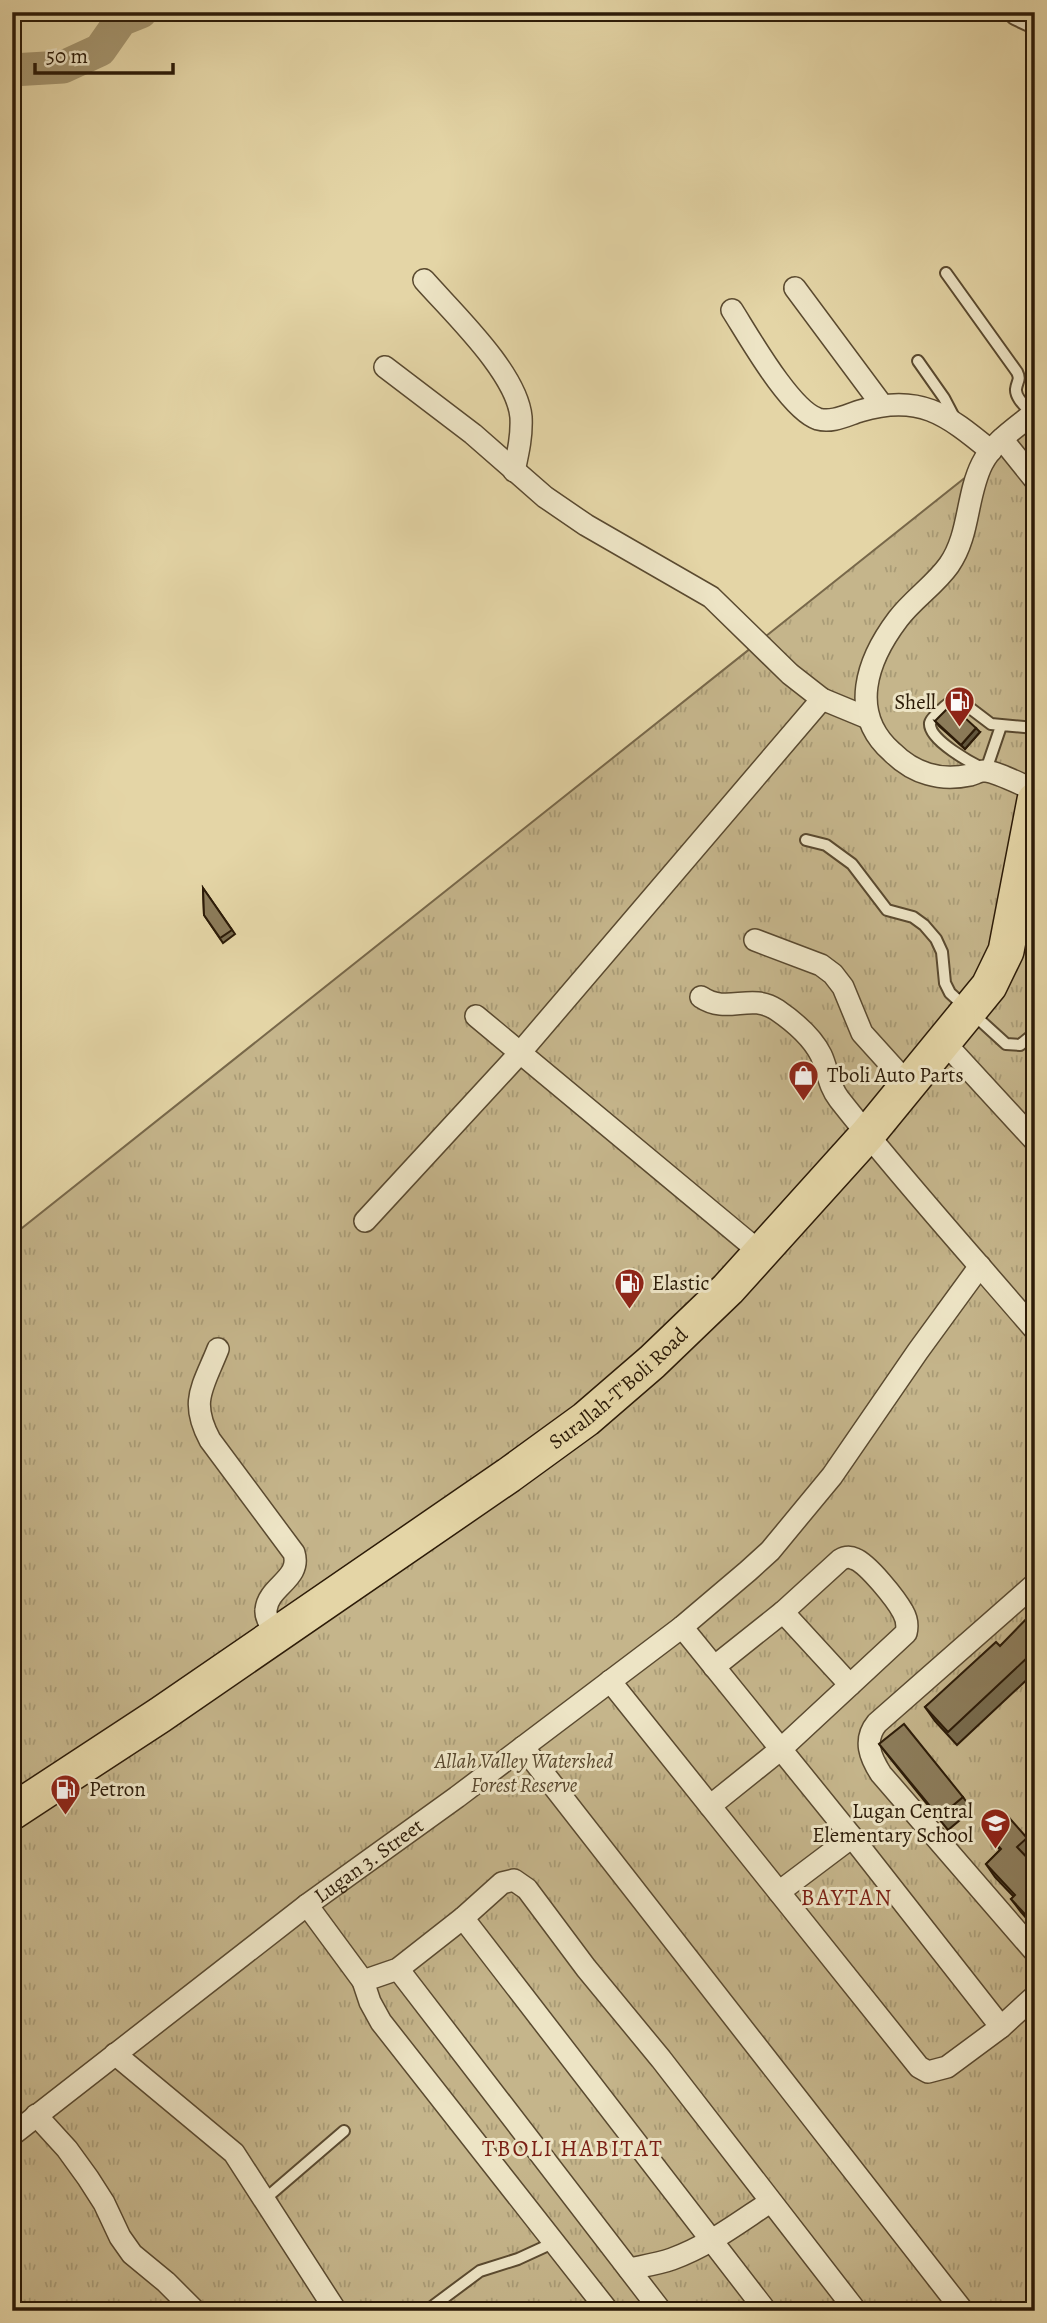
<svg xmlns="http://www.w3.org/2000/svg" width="1047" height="2323" font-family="Alegreya,serif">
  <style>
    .park { fill: url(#park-tufts); stroke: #78684a; stroke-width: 2 }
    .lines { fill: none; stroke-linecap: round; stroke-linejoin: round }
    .river { stroke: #a59670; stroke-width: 33 }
    .service-casing { stroke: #5a4a30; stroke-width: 14 }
    .minor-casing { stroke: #5a4a30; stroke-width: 24 }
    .tertiary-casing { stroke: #5a4a30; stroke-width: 30 }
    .primary-casing { stroke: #2c1b08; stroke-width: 38 }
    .service { stroke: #ede4c5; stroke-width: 10 }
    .minor { stroke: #ede4c5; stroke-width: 21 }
    .tertiary { stroke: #ede4c5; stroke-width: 26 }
    .primary { stroke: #e4d5a6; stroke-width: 35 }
    .wall { fill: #786b4d; stroke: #2c1b08; stroke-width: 2 }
    .shaded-wall { fill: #62573f; stroke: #2c1b08; stroke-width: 2 }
    .building { fill: #8c7c5a; stroke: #2c1b08; stroke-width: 2 }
    .labels { text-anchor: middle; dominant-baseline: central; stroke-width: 6; stroke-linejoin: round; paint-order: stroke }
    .poi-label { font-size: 21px; fill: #2c1b08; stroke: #ede4c5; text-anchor: start }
    .street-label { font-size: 21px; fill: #2c1b08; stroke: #ede4c5 }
    .park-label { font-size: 21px; font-style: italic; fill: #5a492f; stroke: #ede4c5 }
    .neighbourhood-label { font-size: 23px; letter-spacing: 2px; fill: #7a1f14; stroke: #ede4c5 }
  </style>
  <defs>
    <pattern id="park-tufts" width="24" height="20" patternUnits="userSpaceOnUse" patternTransform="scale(1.75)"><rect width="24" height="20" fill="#c5b58b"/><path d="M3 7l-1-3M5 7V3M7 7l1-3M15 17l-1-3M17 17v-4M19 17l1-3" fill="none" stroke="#a99b76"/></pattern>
  </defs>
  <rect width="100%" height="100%" fill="#e4d5a6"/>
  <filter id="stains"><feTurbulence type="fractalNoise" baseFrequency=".00286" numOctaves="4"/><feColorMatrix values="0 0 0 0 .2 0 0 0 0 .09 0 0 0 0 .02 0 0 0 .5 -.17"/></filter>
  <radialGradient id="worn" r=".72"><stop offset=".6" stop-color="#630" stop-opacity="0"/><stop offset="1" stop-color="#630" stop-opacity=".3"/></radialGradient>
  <polygon class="park" points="1035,422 1035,2311 12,2311 12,1236"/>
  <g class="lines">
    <polyline class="river" points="12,70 63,67 100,50 121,20 141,12"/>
    <defs>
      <g id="service">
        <path d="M 946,273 L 1017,372 C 1021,380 1017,381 1016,389 C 1015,398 1027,408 1032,414"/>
        <polyline points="918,361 944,398 955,419"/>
        <path d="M 1001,726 L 986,770 C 973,764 928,740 930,723 C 931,719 934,717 937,714 C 943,708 947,703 955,700 L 962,702 L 991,724 L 1035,728"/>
        <polyline points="806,840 826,845 852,864 887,910 913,917 924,925 936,939 942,952 945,983 950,993 1006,1044 1020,1045 1035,1033"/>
        <polyline points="265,2199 344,2131"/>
        <polyline points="429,2309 480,2271 518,2259 555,2242"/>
      </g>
      <g id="minor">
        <path d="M 424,280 C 453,313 517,373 521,417 C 522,436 518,453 514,471"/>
        <polyline points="795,288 882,405"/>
        <path d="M 732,310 C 748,335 790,410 818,419 C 832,423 847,415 860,411 C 919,393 946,414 991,451"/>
        <polyline points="385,367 473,434 545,497 586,525 711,597 790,674 822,699 868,718"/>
        <path d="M 1035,412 C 1017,427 993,442 982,464 C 966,496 970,535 949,565 C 935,585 913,599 898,619 C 867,660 848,713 892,752 C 902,762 914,770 928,774 C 941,778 956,778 970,775 C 974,774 981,770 985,771 C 995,771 1024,786 1035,790"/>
        <polyline points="1002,439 1035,480"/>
        <polyline points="755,940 821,965 833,974 843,987 862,1033 909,1085"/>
        <path d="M 701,997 C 728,1015 750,992 777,1010 C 793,1021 812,1037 821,1055 C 828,1070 828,1085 839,1099 C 901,1178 969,1253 1035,1330"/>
        <polyline points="476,1016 761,1253"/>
        <polyline points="944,1042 1035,1141"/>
        <polyline points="365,1221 519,1054 822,699"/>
        <path d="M 218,1349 C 203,1387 189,1401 210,1440 L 294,1553 C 302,1579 268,1586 266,1610 C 265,1619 273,1627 277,1635"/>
        <path d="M 1035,1584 L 877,1723 C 863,1740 870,1757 881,1774 L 1035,1952"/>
        <polyline points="682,1627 852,1837 1001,2027"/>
        <polyline points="714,1667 783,1612 850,1685"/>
        <polyline points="610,1681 919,2067 928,2072 947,2067 1001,2027 1035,1996"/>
        <polyline points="523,1747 963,2311"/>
        <path d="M 710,1806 L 781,1749 L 906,1633 C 908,1625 907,1619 903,1612 C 896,1599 868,1564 855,1559 C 849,1556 845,1557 840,1560 L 783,1612"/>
        <polyline points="779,1892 852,1837"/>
        <polyline points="307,1905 363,1981 370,2002 381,2022 608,2311"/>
        <polyline points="463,1918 766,2311"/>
        <polyline points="398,1969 661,2311"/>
        <polyline points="363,1981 398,1969 463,1918 502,1883 514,1880 527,1889 586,1968 661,2059 856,2311"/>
        <polyline points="115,2054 234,2153 336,2311"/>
        <polyline points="36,2115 67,2149 88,2178 104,2203 120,2237 132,2254 166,2282 195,2311"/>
        <path id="s1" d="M 12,2135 L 307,1905 L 457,1797 L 682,1627 L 748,1571 L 770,1551 L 832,1476 L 918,1351 L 980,1266"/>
        <path d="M 629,2269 C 643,2266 658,2264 672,2259 C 708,2246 738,2223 770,2202"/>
      </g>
      <polyline id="tertiary" points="1018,12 1035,20"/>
      <g id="primary">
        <path id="s2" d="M 12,1812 L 160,1715 L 509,1475 L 586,1419 L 652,1362 L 728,1289 L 867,1135 L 989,986 L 1006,951 L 1035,800"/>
      </g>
    </defs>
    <use href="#service" class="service-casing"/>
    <use href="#minor" class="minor-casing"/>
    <use href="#tertiary" class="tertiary-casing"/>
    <use href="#primary" class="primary-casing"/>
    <use href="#service" class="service"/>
    <use href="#minor" class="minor"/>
    <use href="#tertiary" class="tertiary"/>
    <use href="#primary" class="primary"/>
  </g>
  <g class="wall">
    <polygon points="935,721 980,732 965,749 939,726"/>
    <polygon points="203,888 235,934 223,943 204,915"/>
    <polygon points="1035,1615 1035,1672 957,1745 935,1721 925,1707 1000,1646"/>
    <polygon points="879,1744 963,1797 972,1810 948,1830 889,1757"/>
    <polygon points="985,1831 1027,1838 1035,1849 1035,1853 1028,1859 1035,1866 1035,1928 1021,1912 1011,1899 1014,1897 995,1877 986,1864 1000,1850"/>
  </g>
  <polygon class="shaded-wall" points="976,728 980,732 965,749 961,745"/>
  <g class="building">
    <polygon points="951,705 976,728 961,745 935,721"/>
    <polygon points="203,888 232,930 220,938 204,915"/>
    <polygon points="1033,1612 1035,1615 1035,1654 1030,1659 1028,1657 948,1732 925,1707 996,1642 1000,1646"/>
    <polygon points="904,1724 963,1797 939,1817 879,1744"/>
    <polygon points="1005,1813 1027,1838 1017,1847 1035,1866 1035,1925 1011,1899 1015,1895 986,1864 1001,1849 985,1831"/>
  </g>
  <defs>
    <symbol id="fuel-pin" viewBox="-11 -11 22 30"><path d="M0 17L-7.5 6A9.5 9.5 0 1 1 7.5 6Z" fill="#8f2418" stroke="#ede4c5"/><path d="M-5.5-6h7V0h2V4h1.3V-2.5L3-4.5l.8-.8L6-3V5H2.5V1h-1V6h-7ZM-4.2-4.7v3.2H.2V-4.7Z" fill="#fff"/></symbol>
    <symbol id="shop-pin" viewBox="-11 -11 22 30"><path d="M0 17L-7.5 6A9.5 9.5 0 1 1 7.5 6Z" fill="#8f2418" stroke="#ede4c5"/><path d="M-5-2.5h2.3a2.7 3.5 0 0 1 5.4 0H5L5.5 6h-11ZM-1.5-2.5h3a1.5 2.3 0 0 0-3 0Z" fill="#fff"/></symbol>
    <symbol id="school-pin" viewBox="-11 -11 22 30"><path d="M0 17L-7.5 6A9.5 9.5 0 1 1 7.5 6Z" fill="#8f2418" stroke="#ede4c5"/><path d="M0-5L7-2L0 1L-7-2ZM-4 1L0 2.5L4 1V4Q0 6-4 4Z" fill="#fff"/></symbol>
  </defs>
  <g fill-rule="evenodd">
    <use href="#fuel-pin" x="942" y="684" width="35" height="47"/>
    <use href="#shop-pin" x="786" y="1058" width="35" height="47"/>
    <use href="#fuel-pin" x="612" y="1266" width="35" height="47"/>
    <use href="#fuel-pin" x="48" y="1772" width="35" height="47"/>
    <use href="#school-pin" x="978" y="1806" width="35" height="47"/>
  </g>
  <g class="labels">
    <g class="poi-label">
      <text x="936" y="702" text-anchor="end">Shell</text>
      <text x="827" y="1075">Tboli Auto Parts</text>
      <text x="652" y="1283">Elastic</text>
      <text x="89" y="1789">Petron</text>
      <text x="973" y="1811" text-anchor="end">Lugan Central<tspan x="973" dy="24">Elementary School</tspan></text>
    </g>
    <g class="street-label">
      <text stroke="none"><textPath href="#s2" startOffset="740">Surallah-T'Boli Road</textPath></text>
      <text stroke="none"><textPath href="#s1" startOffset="450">Lugan 3. Street</textPath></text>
    </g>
    <g class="park-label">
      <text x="524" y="1761">Allah Valley Watershed<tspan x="524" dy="24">Forest Reserve</tspan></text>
    </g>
    <g class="neighbourhood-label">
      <text x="847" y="1897">BAYTAN</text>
      <text x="573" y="2148">TBOLI HABITAT</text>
    </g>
  </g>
  <rect width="1047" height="2323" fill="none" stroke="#e4d5a6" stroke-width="42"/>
  <rect x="14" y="14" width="1019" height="2295" fill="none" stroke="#2c1b08" stroke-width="3.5"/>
  <rect x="21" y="21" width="1005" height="2281" fill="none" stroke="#2c1b08" stroke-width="2"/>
  <path d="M35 63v10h138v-10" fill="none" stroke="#2c1b08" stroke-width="3.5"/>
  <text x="46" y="63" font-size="21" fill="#2c1b08" stroke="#ede4c5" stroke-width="5" paint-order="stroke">50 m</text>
  <rect width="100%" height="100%" filter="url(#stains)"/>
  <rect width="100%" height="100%" fill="url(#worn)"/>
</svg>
